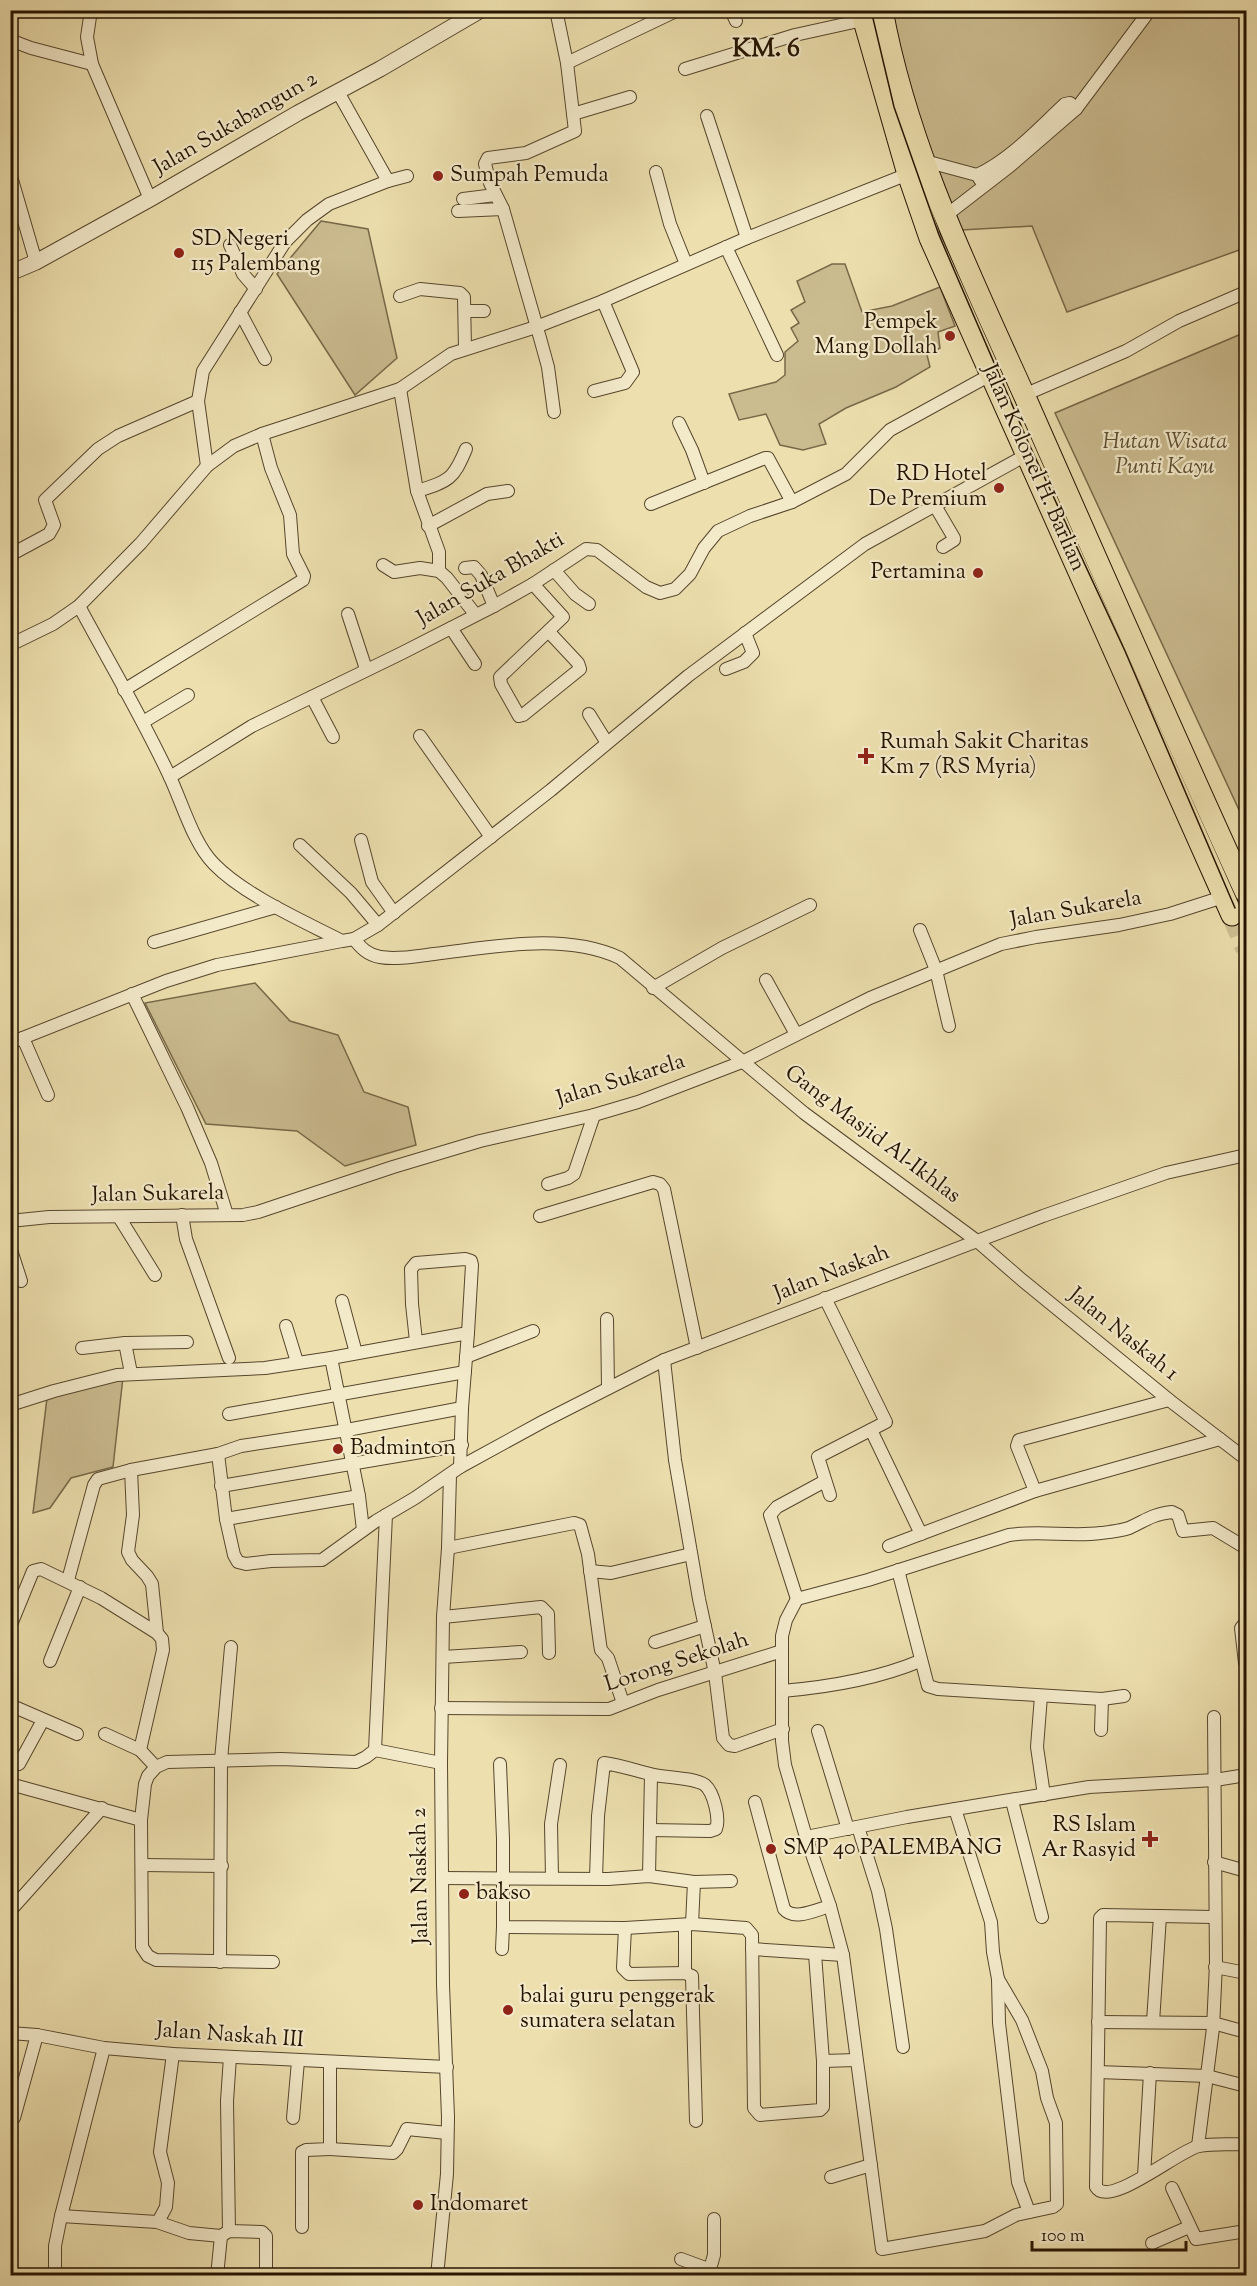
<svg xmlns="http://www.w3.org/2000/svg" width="1257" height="2286" font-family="'Sorts Mill Goudy',serif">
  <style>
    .green { fill: #cbbc90; stroke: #786848; stroke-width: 1.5 }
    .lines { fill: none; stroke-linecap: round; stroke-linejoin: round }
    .trunk-tunnel { stroke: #cfc094; stroke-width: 21; stroke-dasharray: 21 10; stroke-linecap: butt }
    .minor-casing { stroke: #56462c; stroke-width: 14 }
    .tertiary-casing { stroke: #56462c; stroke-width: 17 }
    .trunk-casing { stroke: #241300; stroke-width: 23 }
    .minor { stroke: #f3eaca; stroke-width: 12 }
    .tertiary { stroke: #f3eaca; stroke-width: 15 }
    .trunk { stroke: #eddfae; stroke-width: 21 }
    .tram { stroke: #241300; stroke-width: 1.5 }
    .poi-dot { fill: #8f2418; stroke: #f3eaca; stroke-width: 2 }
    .labels { text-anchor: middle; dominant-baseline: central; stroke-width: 4.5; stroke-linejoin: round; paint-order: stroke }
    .street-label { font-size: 22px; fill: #241300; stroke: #f3eaca }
    .poi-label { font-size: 22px; fill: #241300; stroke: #f3eaca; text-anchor: start }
    .park-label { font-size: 22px; font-style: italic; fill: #5e4e32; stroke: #f3eaca }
    .quarter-label { font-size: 26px; font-weight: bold; fill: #241300; stroke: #f3eaca }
  </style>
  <rect width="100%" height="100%" fill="#eddfae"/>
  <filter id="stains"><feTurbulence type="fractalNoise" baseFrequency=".00333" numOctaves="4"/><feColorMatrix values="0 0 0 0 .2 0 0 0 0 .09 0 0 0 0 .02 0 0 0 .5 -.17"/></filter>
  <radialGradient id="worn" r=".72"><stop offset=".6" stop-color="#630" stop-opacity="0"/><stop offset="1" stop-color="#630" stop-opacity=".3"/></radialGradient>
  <g class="green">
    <polygon points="892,11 1246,11 1246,256 1242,249 1067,312 1032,226 945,231 910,104"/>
    <polygon points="321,221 368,229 397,358 355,395 277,274"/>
    <polygon points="832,264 845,264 862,312 892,306 940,287 955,326 938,332 940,348 927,355 930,367 896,387 846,408 819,424 826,444 803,450 780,445 766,414 739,420 729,394 776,382 785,375 785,352 798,341 791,328 799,323 791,310 805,302 797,281"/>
    <polygon points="1246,332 1246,825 1055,413"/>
    <polygon points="255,983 290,1021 338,1035 364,1092 408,1107 416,1145 345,1166 297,1131 206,1124 145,1003"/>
    <polygon points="123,1377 113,1467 71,1478 50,1508 33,1513 48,1390"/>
  </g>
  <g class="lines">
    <polyline class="trunk-tunnel" points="1232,915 1246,949"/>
    <defs>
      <g id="minor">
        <polyline points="91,10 87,37 92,64 150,199"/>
        <polyline points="731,10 736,21"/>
        <polyline points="10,40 31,48 92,64"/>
        <polyline points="567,63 678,10"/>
        <polyline points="685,69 795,35 863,20"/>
        <polyline points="338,92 388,181"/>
        <polyline points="573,114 630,97"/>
        <polyline points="707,116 747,238"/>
        <polyline points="925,161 977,175 981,181"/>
        <polyline points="656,172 670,224 686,264"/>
        <polyline points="10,173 36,262"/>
        <path d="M 977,175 C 1011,159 1038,129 1065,104 L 1070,103 L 1076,109"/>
        <polyline points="463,199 495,195"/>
        <polyline points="458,211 503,209"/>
        <polyline points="944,217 1010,166 1076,109 1150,10"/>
        <polyline points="230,245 243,274 256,289"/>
        <polyline points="726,247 777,355"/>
        <polyline points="400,296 420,289 460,293 464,297 465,349"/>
        <polyline points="465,311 484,311"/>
        <polyline points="240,312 265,359"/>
        <polyline points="400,389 417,491 439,552 439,571 447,578 475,614"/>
        <polyline points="594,391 625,383 633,372 603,301"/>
        <polyline points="1024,395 1126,351 1179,321 1246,292"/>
        <polyline points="554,412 548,367 540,338 503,209 490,183 485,164 488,158 526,153 575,131 567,63 556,10"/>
        <polyline points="679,423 692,450 704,483"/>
        <polyline points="207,466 198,401 203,371 285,242 307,220 329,204 388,181 407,176"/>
        <path d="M 417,491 C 449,481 453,480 466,449"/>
        <polyline points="651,504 765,458 768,458 792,502"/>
        <polyline points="934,504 954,538 954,540 943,547"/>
        <polyline points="428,526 487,494 508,491"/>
        <polyline points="10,555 49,534 54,525 45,500 98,449 118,436 198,401"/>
        <polyline points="383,565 394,572 420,568 439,571"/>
        <polyline points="465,568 474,567 481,575 494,606"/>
        <polyline points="554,570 575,594 589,604"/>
        <polyline points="533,584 563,617 500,677 501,684 519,716 523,715 580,669 578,663 549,632"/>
        <path d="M 79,606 C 109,662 142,717 169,775 C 182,802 193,843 214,864 C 244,895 303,921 342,941 L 354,939 L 378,925 L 551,790 L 688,676 L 865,544 L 1028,454"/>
        <polyline points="348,614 366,669"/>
        <polyline points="451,628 475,664"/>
        <polyline points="10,645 53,624 79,606 141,543 207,466 234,446 262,434 400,389 451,354 536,327 603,301 747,238 908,174"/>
        <polyline points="726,669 744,662 753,653 745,633"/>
        <polyline points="124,690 303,580 304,576 293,554 290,515 271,468 262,434"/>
        <polyline points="312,697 333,737"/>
        <polyline points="589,714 607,743"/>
        <polyline points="143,722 188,695"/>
        <polyline points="420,736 491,837"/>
        <polyline points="170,777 252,726 402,653 494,606 533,584 586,549 597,550 646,587 660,593 675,589 690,574 704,548 718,531 750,516 792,502 846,474 890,430 992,374"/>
        <polyline points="361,840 372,882 394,913"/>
        <polyline points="300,845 351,893 378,925"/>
        <polyline points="920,930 936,970 949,1026"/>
        <path d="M 354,939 C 361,948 368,955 380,957 C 397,960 417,956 434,954 C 494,947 564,932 620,958 L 804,1113 L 977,1241 L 1022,1280 L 1169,1400 L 1246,1459"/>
        <polyline points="154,942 276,907"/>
        <polyline points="766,980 796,1034"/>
        <polyline points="653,988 722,948 810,905"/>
        <polyline points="132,994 187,1107 211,1163 227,1215"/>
        <polyline points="23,1038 48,1095"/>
        <polyline points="10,1043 166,981 217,965 342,941"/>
        <polyline points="548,1184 568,1178 574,1174 594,1115"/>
        <polyline points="182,1215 186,1239 229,1358"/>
        <polyline points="540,1216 653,1182 660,1184 664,1189 697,1348"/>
        <polyline points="119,1217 155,1275"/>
        <polyline points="10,1221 49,1217 243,1215 258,1212 393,1167 480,1141 594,1115 638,1102 742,1062 870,998 1001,944 1036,937 1119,925 1170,914 1223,897"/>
        <polyline points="10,1247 21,1281"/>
        <polyline points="825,1298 886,1422 818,1457 830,1495"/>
        <polyline points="342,1301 356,1353"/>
        <polyline points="607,1319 608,1388"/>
        <polyline points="286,1326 297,1362"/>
        <polyline points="416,1341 412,1304 411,1269 416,1263 465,1259 471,1261 472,1265 468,1333"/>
        <polyline points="125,1343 131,1373"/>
        <polyline points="82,1348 125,1343 187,1342"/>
        <polyline points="466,1357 533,1331"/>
        <polyline points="331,1358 359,1496 363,1530"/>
        <polyline points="664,1360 675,1460 699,1599 715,1673 723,1738 729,1745 735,1746 783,1729"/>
        <polyline points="10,1405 54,1391 117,1375 265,1368 331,1358 468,1333 462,1408 460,1467"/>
        <polyline points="229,1414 465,1372"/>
        <polyline points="871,1430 921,1534"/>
        <polyline points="218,1454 226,1519 234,1555 238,1562 246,1564 271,1561 322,1560 376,1521 415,1498 460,1467 544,1421 664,1360 1043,1216 1166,1173 1246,1155"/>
        <polyline points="131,1470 133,1515 128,1552 132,1560 147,1576 152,1584 157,1633"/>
        <path d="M 825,1481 L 777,1507 L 770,1515 L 797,1599 L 868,1580 L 1009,1535 C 1040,1530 1070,1537 1101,1533 C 1110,1532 1120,1531 1129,1528 C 1147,1520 1150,1515 1172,1512 L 1178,1515 L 1183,1531 L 1213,1528 L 1246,1548"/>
        <polyline points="221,1486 462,1445"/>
        <polyline points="1035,1491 1017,1446 1019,1440 1169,1400"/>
        <polyline points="226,1519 359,1496"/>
        <polyline points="889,1546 1035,1491 1220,1439"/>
        <polyline points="448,1548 574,1523 580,1525 588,1554 600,1644 601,1650 608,1658 623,1703"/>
        <polyline points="898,1570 928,1686 938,1689 1102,1699 1124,1696"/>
        <polyline points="590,1571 611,1573 691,1554"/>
        <polyline points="68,1580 94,1485 98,1479 131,1470 218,1454 241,1446 347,1430 462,1408"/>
        <polyline points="797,1599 786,1620 782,1636 782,1741 785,1765 806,1837 830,1906 843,1955 882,2249 985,2231 1016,2215 1053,2207 1057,2204 1056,2123 1047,2098 1042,2071 1022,2020 998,1979"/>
        <polyline points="443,1617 541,1607 548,1614 549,1653"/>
        <polyline points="10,1627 33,1571 41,1569 101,1598 157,1633 162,1639 163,1650 140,1750"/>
        <polyline points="655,1642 705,1626"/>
        <polyline points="443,1657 521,1652"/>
        <polyline points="50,1661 80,1587"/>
        <polyline points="1245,1663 1241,1628 1246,1622"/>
        <path d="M 782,1691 C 829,1687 877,1679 920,1661"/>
        <polyline points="1041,1696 1037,1747 1044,1795"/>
        <polyline points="10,1705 77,1734"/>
        <polyline points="441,1708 609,1709 658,1690 782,1651"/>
        <polyline points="1101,1730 1102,1699"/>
        <polyline points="818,1731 848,1829"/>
        <polyline points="105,1734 140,1750 156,1767"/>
        <polyline points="375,1750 386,1515"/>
        <polyline points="19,1764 43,1720"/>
        <polyline points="500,1764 503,1839 503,1927 625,1928 692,1924 746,1928 752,1935 754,2108 760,2115 820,2110 823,2107 823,2061 815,1954"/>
        <polyline points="10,1784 141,1820"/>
        <polyline points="1012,1801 1042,1917"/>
        <path d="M 755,1802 L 784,1909 C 794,1921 816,1910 830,1906"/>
        <polyline points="955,1809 991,1922 993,1952 998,1979 999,2023 1018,2182 1029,2212"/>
        <polyline points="858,1827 878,1891 886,1929 903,2047"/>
        <polyline points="806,1837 907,1817 1089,1787 1215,1780 1246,1775"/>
        <polyline points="1214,1862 1246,1871"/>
        <polyline points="142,1865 222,1866"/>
        <polyline points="649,1876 651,1775"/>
        <polyline points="442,1878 608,1879 649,1876 694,1882 731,1881"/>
        <polyline points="552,1878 551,1824 560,1765"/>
        <path d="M 596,1878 L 598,1816 L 604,1763 C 619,1765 634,1770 650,1774 C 664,1778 693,1777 705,1785 C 714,1793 720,1819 716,1829 L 710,1831 L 650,1830"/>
        <polyline points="10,1911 102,1808"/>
        <path d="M 1214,1917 L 1103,1915 L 1100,1918 L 1096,2187 C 1109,2209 1179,2150 1199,2146 C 1214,2143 1231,2145 1246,2144"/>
        <polyline points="692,1924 694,1882"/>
        <polyline points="625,1928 623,1968 629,1974 685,1973 692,1976 696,2121"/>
        <polyline points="502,1949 503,1927"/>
        <polyline points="752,1949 843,1955"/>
        <polyline points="220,1962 221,1760 231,1647"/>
        <polyline points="273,1962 156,1960 148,1956 142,1947 141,1820 145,1784 148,1776 156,1767 167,1762 281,1759 356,1762 366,1757 375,1750 441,1763"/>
        <polyline points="1215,1967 1246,1973"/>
        <polyline points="685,1973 685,1925"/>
        <polyline points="1098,2022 1213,2023 1246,2032"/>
        <polyline points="1153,2022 1160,1916"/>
        <polyline points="10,2033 37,2035 104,2048 173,2054 447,2067"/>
        <polyline points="823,2061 856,2060"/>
        <polyline points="1098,2072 1207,2076 1246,2086"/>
        <polyline points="14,2118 37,2035"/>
        <polyline points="293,2118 298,2061"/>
        <polyline points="1198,2146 1213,2028 1216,1964 1214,1717"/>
        <polyline points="330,2149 393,2153 397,2149 407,2129 447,2133"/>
        <polyline points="1144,2176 1150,2073"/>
        <polyline points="831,2177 871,2165"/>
        <polyline points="1172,2188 1196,2239 1246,2231"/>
        <polyline points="61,2216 157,2222 189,2233 221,2236 229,2231 262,2232 266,2236 266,2276"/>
        <polyline points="158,2222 166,2207 168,2183 160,2152 173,2054"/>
        <polyline points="302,2227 302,2152 306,2150 330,2149 330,2063"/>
        <polyline points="229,2231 227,2101 230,2057"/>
        <polyline points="1152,2243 1189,2227"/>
        <polyline points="681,2259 708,2269"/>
        <polyline points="55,2276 55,2246 61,2216 104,2048"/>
        <polyline points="217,2276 221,2236"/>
        <polyline points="437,2276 447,2174 448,2117 443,1985 441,1763 443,1617 448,1548 450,1475"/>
        <polyline points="708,2276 714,2255 714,2219"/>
      </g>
      <polyline id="tertiary" points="10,273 36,262 150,199 298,113 380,69 481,10"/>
      <g id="trunk">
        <polyline points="861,10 908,174 930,238 1232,915"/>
        <path d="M 882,10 C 907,147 969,272 1025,397 C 1098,563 1171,729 1246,893"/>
      </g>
    </defs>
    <use href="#minor" class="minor-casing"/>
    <use href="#tertiary" class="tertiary-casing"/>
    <use href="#trunk" class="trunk-casing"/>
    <use href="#minor" class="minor"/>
    <use href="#tertiary" class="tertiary"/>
    <use href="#trunk" class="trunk"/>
    <polyline class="tram" points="871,10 894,107 939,235 1029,444 1125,651 1235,908"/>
  </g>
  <g class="poi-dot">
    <circle cx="438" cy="176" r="6"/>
    <circle cx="179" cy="253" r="6"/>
    <circle cx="950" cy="336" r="6"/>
    <circle cx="999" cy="488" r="6"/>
    <circle cx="978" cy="573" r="6"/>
    <path d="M863 747h6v6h6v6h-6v6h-6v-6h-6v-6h6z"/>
    <circle cx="338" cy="1449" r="6"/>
    <path d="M1147 1830h6v6h6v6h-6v6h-6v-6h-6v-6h6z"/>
    <circle cx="771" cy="1849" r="6"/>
    <circle cx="464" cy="1894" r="6"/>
    <circle cx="508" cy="2010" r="6"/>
    <circle cx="418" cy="2205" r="6"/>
  </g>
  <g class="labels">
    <g class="street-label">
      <text transform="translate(236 124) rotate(-30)">Jalan Sukabangun 2</text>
      <text transform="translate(1033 468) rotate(66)">Jalan Kolonel H. Barlian</text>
      <text transform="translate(491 580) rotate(-30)">Jalan Suka Bhakti</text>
      <text transform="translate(1076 910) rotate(-10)">Jalan Sukarela</text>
      <text transform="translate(621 1081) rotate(-17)">Jalan Sukarela</text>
      <text transform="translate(872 1135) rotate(37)">Gang Masjid Al-Ikhlas</text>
      <text transform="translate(158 1195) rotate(-1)">Jalan Sukarela</text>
      <text transform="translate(832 1274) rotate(-21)">Jalan Naskah</text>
      <text transform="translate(1123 1335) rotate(39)">Jalan Naskah 1</text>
      <text transform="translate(677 1663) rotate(-18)">Lorong Sekolah</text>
      <text transform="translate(421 1876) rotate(-91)">Jalan Naskah 2</text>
      <text transform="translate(230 2036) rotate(4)">Jalan Naskah III</text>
    </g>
    <g class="poi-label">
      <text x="450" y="176">Sumpah Pemuda</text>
      <text x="191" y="240">SD Negeri<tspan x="191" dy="25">115 Palembang</tspan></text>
      <text x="938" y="323" text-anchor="end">Pempek<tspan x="938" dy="25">Mang Dollah</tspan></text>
      <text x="987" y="475" text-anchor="end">RD Hotel<tspan x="987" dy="25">De Premium</tspan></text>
      <text x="966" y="573" text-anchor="end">Pertamina</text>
      <text x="880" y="743">Rumah Sakit Charitas<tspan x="880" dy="25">Km 7 (RS Myria)</tspan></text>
      <text x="350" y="1449">Badminton</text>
      <text x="1136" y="1826" text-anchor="end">RS Islam<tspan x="1136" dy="25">Ar Rasyid</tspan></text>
      <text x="783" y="1849">SMP 40 PALEMBANG</text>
      <text x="476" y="1894">bakso</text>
      <text x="520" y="1997">balai guru penggerak<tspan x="520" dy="25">sumatera selatan</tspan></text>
      <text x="430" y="2205">Indomaret</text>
    </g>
    <g class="park-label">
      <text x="1165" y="443">Hutan Wisata<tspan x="1165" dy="25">Punti Kayu</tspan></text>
    </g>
    <g class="quarter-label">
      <text x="766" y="49">KM. 6</text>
    </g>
  </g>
  <rect width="1257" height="2286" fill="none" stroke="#eddfae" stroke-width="36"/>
  <rect x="12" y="12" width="1233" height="2262" fill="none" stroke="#241300" stroke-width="3"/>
  <rect x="18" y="18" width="1221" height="2250" fill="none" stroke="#241300" stroke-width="1.5"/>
  <path d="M1032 2241v9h154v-9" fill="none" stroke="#241300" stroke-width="3"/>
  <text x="1041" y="2241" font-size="18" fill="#241300" stroke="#f3eaca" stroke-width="4.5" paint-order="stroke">100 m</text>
  <rect width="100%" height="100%" filter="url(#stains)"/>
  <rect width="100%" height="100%" fill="url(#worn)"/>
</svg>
